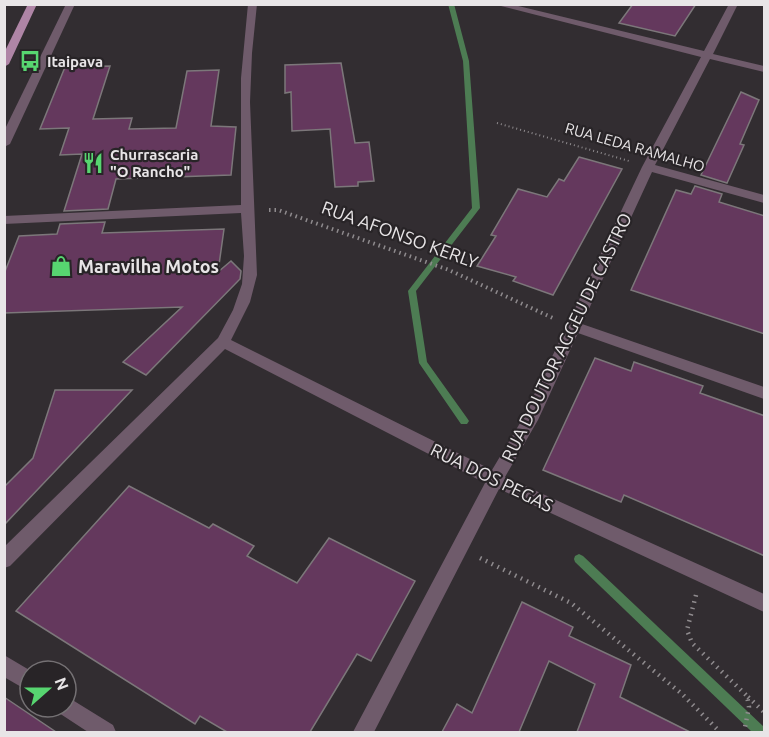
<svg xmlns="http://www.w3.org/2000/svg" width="769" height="737" font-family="Ubuntu,sans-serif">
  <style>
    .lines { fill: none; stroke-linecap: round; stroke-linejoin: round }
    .stream { fill: #4d7c53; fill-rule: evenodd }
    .building { fill: #64385d; stroke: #7c777a; stroke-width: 1.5 }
    .path-far2 { stroke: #8f8b8e; stroke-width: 2; stroke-dasharray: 1 3; stroke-linecap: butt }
    .path-far1 { stroke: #8f8b8e; stroke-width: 4; stroke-dasharray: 1.5 4; stroke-linecap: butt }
    .path { stroke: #8f8b8e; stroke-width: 4.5; stroke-dasharray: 1.5 5; stroke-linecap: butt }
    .street { fill: #6f5b6b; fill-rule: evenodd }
    .primary { fill: #af85a6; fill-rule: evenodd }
    .labels { text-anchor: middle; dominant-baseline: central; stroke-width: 4.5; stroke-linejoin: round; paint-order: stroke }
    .far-poi-label { font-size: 15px; font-weight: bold; fill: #e8e5e7; stroke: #282427; text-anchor: start }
    .far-street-label { font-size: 15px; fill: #e8e5e7; stroke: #282427 }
    .street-label { font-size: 18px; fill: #e8e5e7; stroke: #282427 }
    .poi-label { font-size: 18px; font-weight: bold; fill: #e8e5e7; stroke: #282427; text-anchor: start }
  </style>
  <rect width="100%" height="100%" fill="#322d31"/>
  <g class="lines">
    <g class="stream">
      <polygon points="448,4 454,4 469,61 480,208 416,291 427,362 467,418 469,421 467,424 461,424 419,363 408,291 472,208 463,61"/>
      <polygon points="579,554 583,556 764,727 764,732 752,732 575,562 574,559 575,556"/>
    </g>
  </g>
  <g class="building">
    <polygon points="633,4 696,4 675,36 619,23"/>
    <polygon points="341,63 355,143 369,142 374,181 358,182 358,186 335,187 330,129 292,131 291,92 285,93 285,65"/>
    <polygon points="110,66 93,119 132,118 129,129 176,128 187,71 219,70 211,126 236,127 231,175 116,179 108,209 64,211 82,154 60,155 69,128 40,129 65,67"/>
    <polygon points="741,92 759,100 740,144 744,145 727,183 701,175"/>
    <polygon points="579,157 622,169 553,295 513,281 516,277 477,266 496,236 491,235 518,189 547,197 559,179 564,181"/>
    <polygon points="695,186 722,194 719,202 765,216 765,334 631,290 676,190 691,194"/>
    <polygon points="105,222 102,233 224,229 218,272 231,261 241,271 240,279 146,375 123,362 182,307 4,313 4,274 19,236 57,234 60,224"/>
    <polygon points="595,358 631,371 634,362 703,386 700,393 765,416 765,556 624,495 621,502 543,470"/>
    <polygon points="55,390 132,390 4,525 4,487 33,458"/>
    <polygon points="129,486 209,528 213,524 254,546 247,556 297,583 329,538 415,581 371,661 357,654 310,732 227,732 200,716 195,724 16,611"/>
    <polygon points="522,602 573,627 569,636 631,665 620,697 690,732 577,732 595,684 549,661 519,732 442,732 457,704 472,713"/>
    <polygon points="4,697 56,732 4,732"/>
  </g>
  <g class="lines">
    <polyline class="path-far2" points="497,123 629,161"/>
    <polyline class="path-far1" points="269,210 278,210 449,270 555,319"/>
    <g class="path">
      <polyline points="480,558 571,603 682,694 720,732"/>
      <polyline points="696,595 687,630 692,643 747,696 749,707 744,732"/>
      <polyline points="748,697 764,712"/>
    </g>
    <g class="street">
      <polygon points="66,4 75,4 10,144 4,147 4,131"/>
      <polygon points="248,4 257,4 252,53 250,102 257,275 250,302 231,340 492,470 523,418 642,167 701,57 493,4 510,4 704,51 729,4 738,4 713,54 764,66 764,72 710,59 655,165 764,195 764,203 652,172 582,324 764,387 764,399 578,333 538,420 505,477 764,594 764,612 499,489 374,732 353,732 485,483 225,349 10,566 4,568 4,547 218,338 233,310 242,284 244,256 241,213 4,224 4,216 241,205 241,78"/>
      <polygon points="4,655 31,671 30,692 4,677"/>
      <polygon points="66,696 113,725 116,732 88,732 59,713 56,707 66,707"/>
    </g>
    <polygon class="primary" points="28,4 37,4 9,64 4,67 4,53"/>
  </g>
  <defs>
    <symbol id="bus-bare" viewBox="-9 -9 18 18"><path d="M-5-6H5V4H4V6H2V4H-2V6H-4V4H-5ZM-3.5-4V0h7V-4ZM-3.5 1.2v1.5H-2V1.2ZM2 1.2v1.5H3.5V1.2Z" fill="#57d570" stroke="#282427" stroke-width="2.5" paint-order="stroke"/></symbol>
    <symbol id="restaurant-bare" viewBox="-9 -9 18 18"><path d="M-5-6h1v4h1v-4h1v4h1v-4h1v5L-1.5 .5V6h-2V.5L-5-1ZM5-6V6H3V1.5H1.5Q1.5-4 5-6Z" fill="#57d570" stroke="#282427" stroke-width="2.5" paint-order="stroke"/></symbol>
    <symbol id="shop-bare" viewBox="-9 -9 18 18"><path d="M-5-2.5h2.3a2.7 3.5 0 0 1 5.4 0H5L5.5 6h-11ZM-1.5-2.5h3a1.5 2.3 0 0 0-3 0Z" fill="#57d570" stroke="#282427" stroke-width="2.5" paint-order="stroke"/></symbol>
  </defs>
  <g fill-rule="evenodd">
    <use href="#bus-bare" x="15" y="46" width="30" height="30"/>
    <use href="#restaurant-bare" x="78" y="148" width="30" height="30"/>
    <use href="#shop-bare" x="46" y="251" width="30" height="30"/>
  </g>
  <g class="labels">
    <g class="far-poi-label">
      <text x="47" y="61">Itaipava</text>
      <text x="110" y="154">Churrascaria<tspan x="110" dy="17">"O Rancho"</tspan></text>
    </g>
    <g class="far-street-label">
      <text transform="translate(635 147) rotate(16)">RUA LEDA RAMALHO</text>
    </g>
    <g class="street-label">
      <text transform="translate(400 234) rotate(20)">RUA AFONSO KERLY</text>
      <text transform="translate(566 337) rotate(-64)">RUA DOUTOR AGGEU DE CASTRO</text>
      <text transform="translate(492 477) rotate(26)">RUA DOS PEGAS</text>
    </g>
    <g class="poi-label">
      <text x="78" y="266">Maravilha Motos</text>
    </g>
  </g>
  <rect width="769" height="737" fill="none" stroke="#e8e5e7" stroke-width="12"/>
  <g transform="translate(48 689) rotate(69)"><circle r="28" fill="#282427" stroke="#757174" stroke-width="1.5"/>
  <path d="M0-4.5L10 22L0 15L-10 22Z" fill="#57d570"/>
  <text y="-9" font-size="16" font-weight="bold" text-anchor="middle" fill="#e8e5e7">N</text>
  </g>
</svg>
